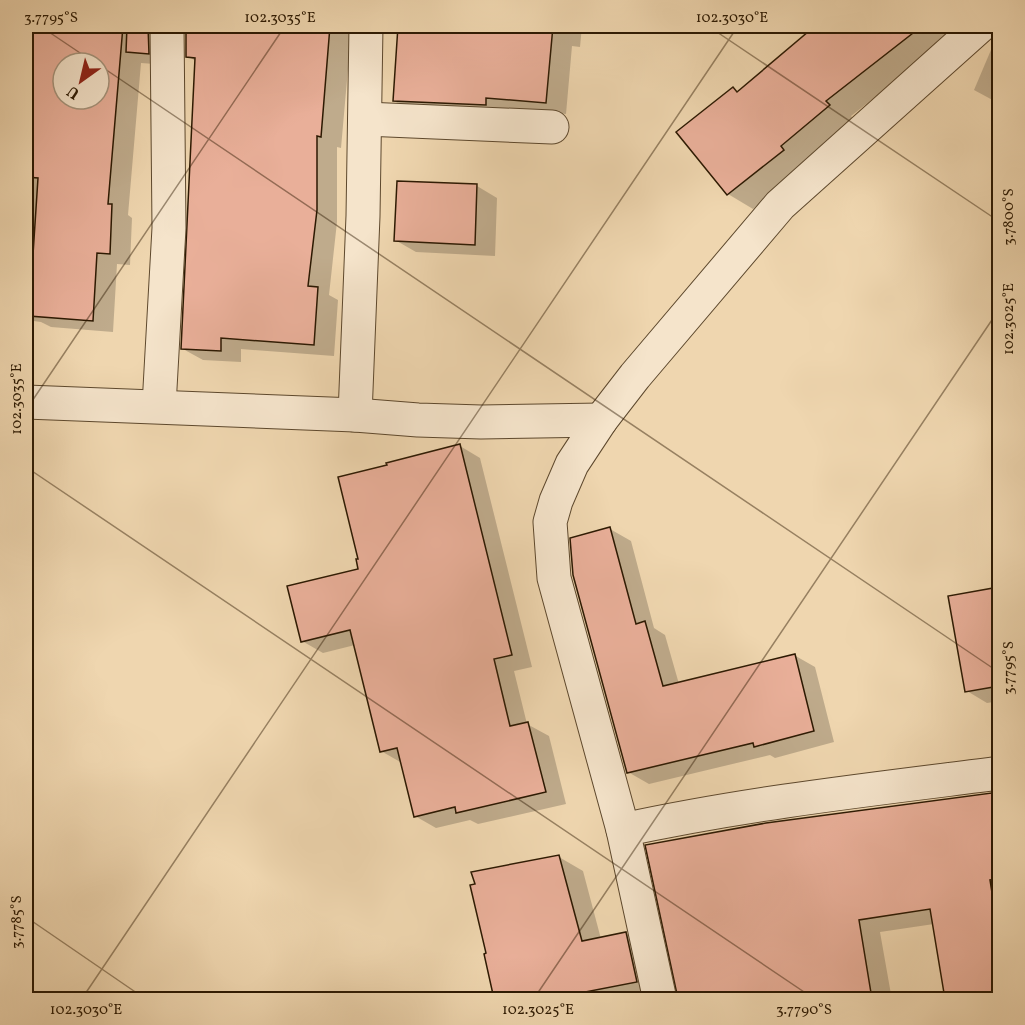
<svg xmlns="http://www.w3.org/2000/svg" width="1025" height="1025" font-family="Vollkorn,serif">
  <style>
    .shadow { fill: #0003; fill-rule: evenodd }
    .building { fill: #e9af99; stroke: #2c1902; stroke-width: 1.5; fill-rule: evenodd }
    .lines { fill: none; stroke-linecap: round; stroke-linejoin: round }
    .minor-casing { stroke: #5d482d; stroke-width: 35 }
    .minor { stroke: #f5e4cb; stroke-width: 33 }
    .ticks { fill: none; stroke: #2c1902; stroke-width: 1.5; stroke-opacity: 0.45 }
    .neatline { fill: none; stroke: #2c1902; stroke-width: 2 }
    .ticks-label { font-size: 15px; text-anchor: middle; fill: #2c1902 }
  </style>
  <rect width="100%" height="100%" fill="#efd6af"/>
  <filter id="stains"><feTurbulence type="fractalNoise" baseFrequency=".00333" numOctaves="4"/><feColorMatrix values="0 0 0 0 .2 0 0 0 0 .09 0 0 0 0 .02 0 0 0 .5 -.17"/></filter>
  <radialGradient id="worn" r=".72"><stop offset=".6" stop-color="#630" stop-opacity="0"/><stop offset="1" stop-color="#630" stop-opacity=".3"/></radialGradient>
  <g class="shadow">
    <path d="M 26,26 L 174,26 L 168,65 L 141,63 L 128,215 L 132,218 L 130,265 L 117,264 L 113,332 L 51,327 L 41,322 L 26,320 ZM 63,63 L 99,63 L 99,99 L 63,99 Z"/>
    <polygon points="187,26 373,26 351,35 341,148 337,147 337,222 329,295 338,300 334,356 241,349 241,362 203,360 183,349 197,62 188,56"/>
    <polygon points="386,26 582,26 580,47 572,46 566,114 506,109 414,112 394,101 399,35"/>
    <polygon points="796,26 960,26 935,50 851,116 854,120 808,165 753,209 728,194 733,89 738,92 805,36"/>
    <polygon points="999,31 1000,31 1000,104 974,90"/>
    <polygon points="477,186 497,198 495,256 416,252 395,240"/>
    <polygon points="460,446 480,458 532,667 514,671 527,724 549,736 566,804 478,824 470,820 436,828 415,816 402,763 381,751 355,645 323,653 302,641"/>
    <polygon points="610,529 631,541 654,628 665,635 679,684 794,655 815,667 834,742 775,758 770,755 649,784 628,772"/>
    <polygon points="1000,589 1000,701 987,703 967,691 950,597"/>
    <polygon points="1000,793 1000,1000 946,1000 934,924 880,932 892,1000 680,1000 767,824"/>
    <polygon points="559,857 583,871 601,939 626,933 649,947 660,995 637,1000 495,1000 486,955"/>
  </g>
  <g class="building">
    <path d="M 26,26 L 123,26 L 108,204 L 112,204 L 110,254 L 97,253 L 93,321 L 29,316 L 38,178 L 26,177 ZM 63,63 L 99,63 L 99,99 L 63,99 Z"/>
    <polygon points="127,26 148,26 149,54 126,52"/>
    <polygon points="186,26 330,26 321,137 317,136 317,210 308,286 318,287 314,345 221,338 221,351 181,349 195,58 186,57"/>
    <polygon points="398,26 553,26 546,103 486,98 486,105 393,101"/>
    <polygon points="815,26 922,26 826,101 830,105 781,146 784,150 727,195 676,132 733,87 737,92"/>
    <polygon points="397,181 477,184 475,245 394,241"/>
    <polygon points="460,444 512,655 494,659 510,726 528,722 546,792 456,813 455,807 414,817 397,748 380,752 350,630 301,642 287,586 358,569 356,559 358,559 338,477 387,465 386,463"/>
    <polygon points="610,527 636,624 645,621 663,686 795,654 814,731 754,747 753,743 627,773 573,575 570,538"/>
    <polygon points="999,587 999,686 965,692 948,596"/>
    <polygon points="999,792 999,879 990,880 999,938 999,999 945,999 930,909 859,920 872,999 678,999 645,845 766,823"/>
    <polygon points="559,855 582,941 626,932 637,982 549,999 494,999 484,954 486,953 470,885 475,884 471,872"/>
  </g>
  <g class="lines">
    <defs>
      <g id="minor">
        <polyline points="365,119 552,127"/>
        <polyline points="26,402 355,415 418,420 481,422 601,420"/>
        <polyline points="159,406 169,228 167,26"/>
        <polyline points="355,415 363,216 366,26"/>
        <path d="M 623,830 C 747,803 874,789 1000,773"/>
        <polyline points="660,1000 623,830 554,578 550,522 556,501 572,464 601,420 635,376 780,205 980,26"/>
      </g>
    </defs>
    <use href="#minor" class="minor-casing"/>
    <use href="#minor" class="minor"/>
  </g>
  <path class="ticks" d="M 40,26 L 95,63M 708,26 L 1000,222M 99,65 L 1000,673M 26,410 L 285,26M 26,467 L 816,1000M 26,917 L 147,1000M 81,1000 L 738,26M 533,1000 L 1000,308M 986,1000 L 1000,980"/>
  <rect width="1025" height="1025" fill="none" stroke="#efd6af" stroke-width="66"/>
  <g transform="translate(81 81) rotate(214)"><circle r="28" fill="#f5e4cb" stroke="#a5937b" stroke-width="1.5"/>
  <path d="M0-4.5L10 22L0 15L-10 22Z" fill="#8f2418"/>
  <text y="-9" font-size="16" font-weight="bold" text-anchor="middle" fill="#2c1902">U</text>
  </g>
  <rect x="33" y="33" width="959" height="959" class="neatline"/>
  <g class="ticks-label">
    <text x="51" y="22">3.7795°S</text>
    <text x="280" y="22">102.3035°E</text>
    <text x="732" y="22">102.3030°E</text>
    <text transform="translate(1008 217) rotate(-90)" y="5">3.7800°S</text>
    <text transform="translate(1008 319) rotate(-90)" y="5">102.3025°E</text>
    <text transform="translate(16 399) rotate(-90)" y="5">102.3035°E</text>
    <text transform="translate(1008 668) rotate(-90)" y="5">3.7795°S</text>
    <text transform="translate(16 922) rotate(-90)" y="5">3.7785°S</text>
    <text x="86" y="1014">102.3030°E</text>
    <text x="538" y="1014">102.3025°E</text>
    <text x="804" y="1014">3.7790°S</text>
  </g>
  <rect width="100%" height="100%" filter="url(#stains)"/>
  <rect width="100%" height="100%" fill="url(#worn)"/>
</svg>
